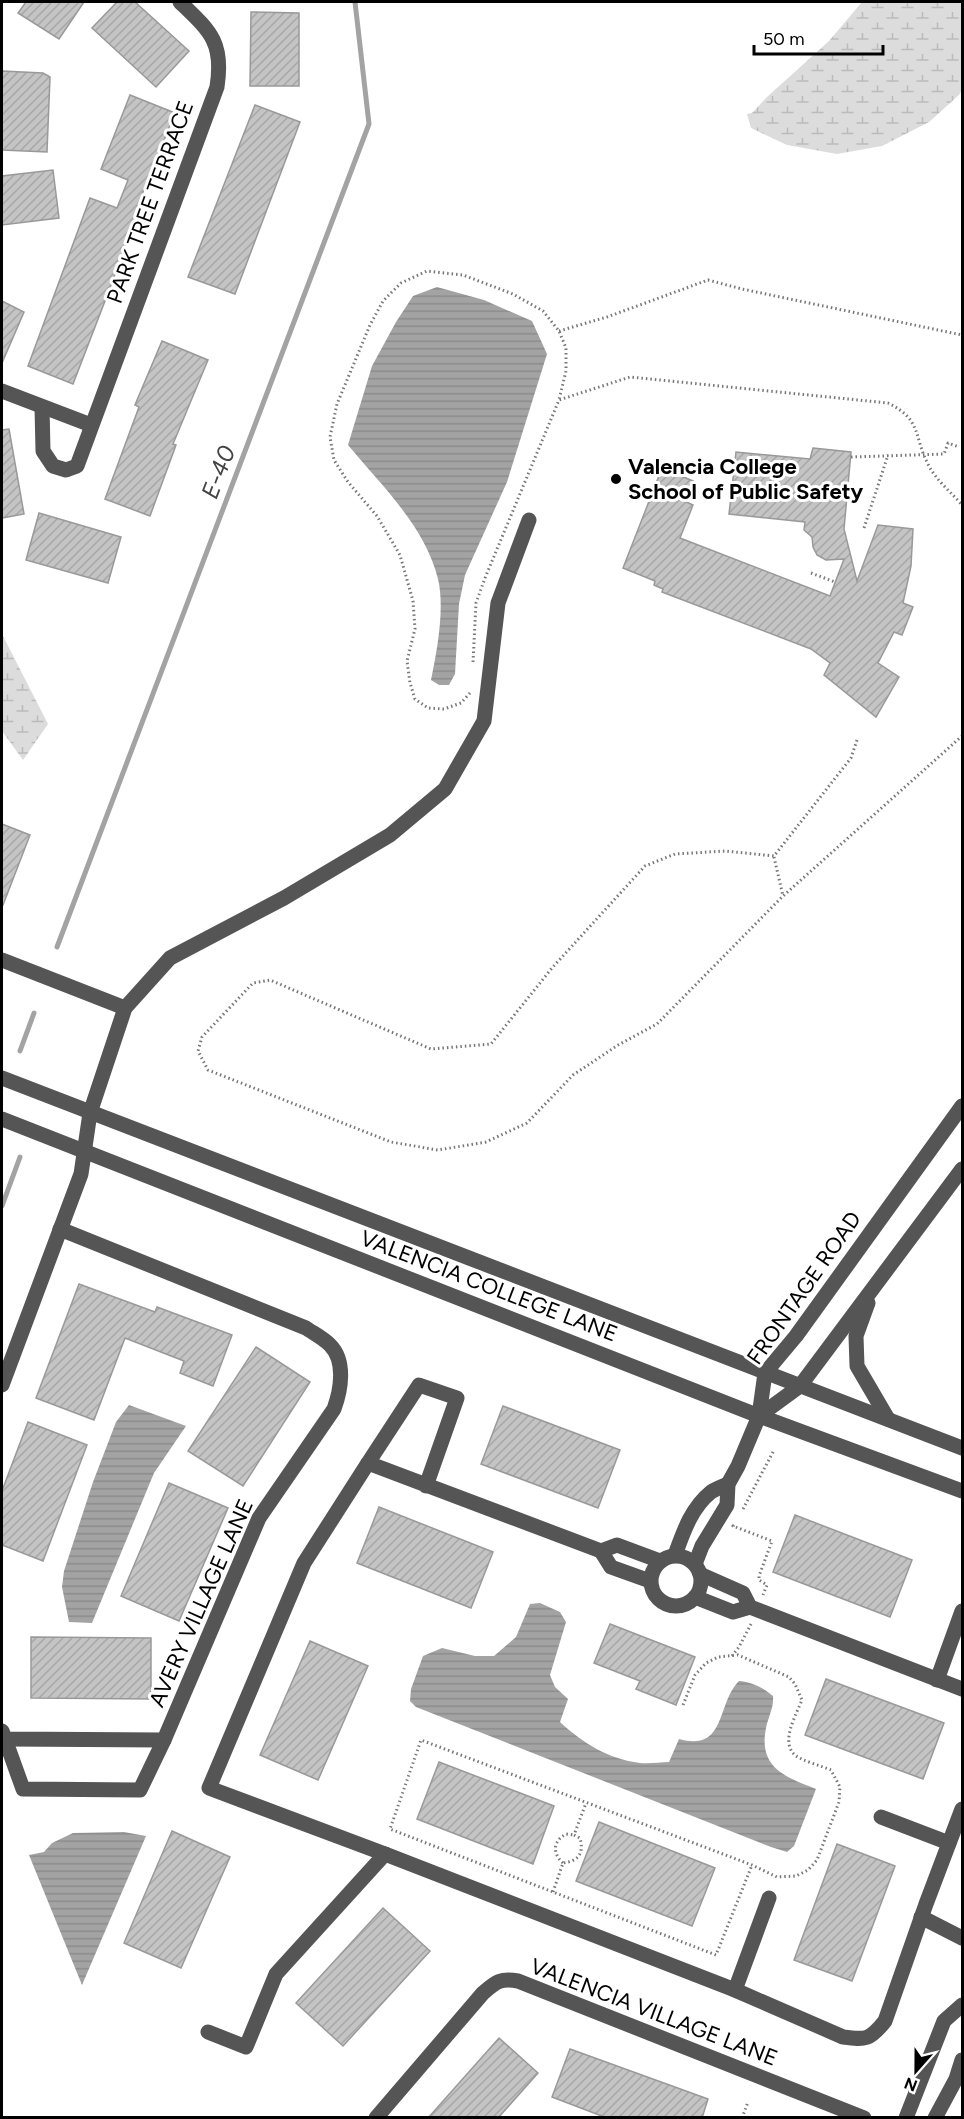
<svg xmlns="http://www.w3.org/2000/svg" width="964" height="2119" font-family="Figtree,sans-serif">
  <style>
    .wetland { fill: url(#wetland-marsh) }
    .water { fill: url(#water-rules) }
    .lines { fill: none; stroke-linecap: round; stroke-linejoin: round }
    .stream { stroke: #a3a3a3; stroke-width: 5 }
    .building { fill: url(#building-hatch); stroke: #999; stroke-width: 1.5 }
    .path { stroke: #777; stroke-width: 3; stroke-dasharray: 1.5 3; stroke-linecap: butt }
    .minor { stroke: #555; stroke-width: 15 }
    .poi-dot { fill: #000; stroke: #fff; stroke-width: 2 }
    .labels { text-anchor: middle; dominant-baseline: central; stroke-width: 6; stroke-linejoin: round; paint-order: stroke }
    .street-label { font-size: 22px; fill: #000; stroke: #fff }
    .poi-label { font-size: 22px; font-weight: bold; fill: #000; stroke: #fff; text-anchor: start }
    .water-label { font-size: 24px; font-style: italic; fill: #444; stroke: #fff }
  </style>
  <defs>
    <pattern id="wetland-marsh" width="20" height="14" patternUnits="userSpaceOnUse" patternTransform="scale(1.5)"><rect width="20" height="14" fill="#dcdcdc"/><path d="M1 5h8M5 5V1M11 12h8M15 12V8" fill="none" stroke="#bbb"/></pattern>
    <pattern id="water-rules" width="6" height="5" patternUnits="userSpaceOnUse" patternTransform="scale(1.5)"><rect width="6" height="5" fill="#a3a3a3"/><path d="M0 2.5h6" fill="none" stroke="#8b8b8b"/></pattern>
    <pattern id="building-hatch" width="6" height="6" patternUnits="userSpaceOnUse" patternTransform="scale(1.5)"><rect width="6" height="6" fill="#c4c4c4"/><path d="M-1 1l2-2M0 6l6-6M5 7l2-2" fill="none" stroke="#a7a7a7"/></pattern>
  </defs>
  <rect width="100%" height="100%" fill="#fff"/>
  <g class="wetland">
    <polygon points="862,2 962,2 962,90 959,95 929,122 882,146 837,154 787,145 751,128 747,114 752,113 767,97 829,41"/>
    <polygon points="2,634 48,724 23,760 2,731"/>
  </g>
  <g class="water">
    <path d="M 437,287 L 484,300 L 532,321 L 547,354 L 507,482 L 465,575 L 459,604 L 455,674 L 449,685 L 439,685 L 431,680 C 437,651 445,608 438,579 C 425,526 381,485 348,445 L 372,366 L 396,322 L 413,296 Z"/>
    <polygon points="129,1405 186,1426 154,1473 92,1623 69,1622 62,1587 64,1571 93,1482 116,1422"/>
    <path d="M 540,1603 L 560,1612 L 566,1622 L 550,1675 L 555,1687 L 568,1699 L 560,1722 C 583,1743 608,1759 640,1763 C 650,1764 660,1762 669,1762 L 679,1739 C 727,1752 716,1704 739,1681 C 752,1682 764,1688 773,1696 C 774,1708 768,1717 766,1728 C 758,1768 786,1777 816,1789 L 794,1846 L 787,1852 L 771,1847 L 416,1707 L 410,1701 L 411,1689 L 423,1656 L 442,1648 L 475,1656 L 494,1656 L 516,1637 L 530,1604 Z"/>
    <polygon points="124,1832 146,1836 82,1985 29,1855 44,1852 52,1843 73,1833"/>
  </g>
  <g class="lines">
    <g class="stream">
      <polyline points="57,947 369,124 355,2"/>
      <polyline points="20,1051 34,1013"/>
      <polyline points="2,1206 20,1157"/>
    </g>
  </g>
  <g class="building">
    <polygon points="26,2 84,2 59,39 18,13"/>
    <polygon points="117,2 135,2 189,51 156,87 92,28"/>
    <polygon points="251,12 299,13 299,86 250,86"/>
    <polygon points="2,71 43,73 50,77 47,152 2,150"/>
    <polygon points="130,95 175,113 137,207 139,208 110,288 73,384 28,366 90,198 117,208 128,180 101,169"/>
    <polygon points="255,105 300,122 235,294 188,277"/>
    <polygon points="53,170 59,218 2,225 2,176"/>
    <polygon points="2,301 24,312 2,363"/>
    <polygon points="162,341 208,360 173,444 176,445 150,516 105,499 139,407 135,405"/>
    <polygon points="9,429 24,514 2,518 2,430"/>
    <polygon points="813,448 851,452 844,529 857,581 878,525 913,529 911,566 903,603 913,607 902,635 894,632 878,663 899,677 876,717 824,675 830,663 811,649 662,592 663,589 654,585 655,581 623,568 662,468 693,481 684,501 693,505 680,538 830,596 844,559 826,560 817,555 813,547 812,537 804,530 805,522 729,514 736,452 810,459"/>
    <polygon points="39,513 121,537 108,583 26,560"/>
    <polygon points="2,824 30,835 3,905 2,905"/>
    <polygon points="79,1284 155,1312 157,1307 232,1335 213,1386 180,1373 184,1361 125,1338 94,1420 36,1398"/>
    <polygon points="256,1347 310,1382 243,1486 188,1451"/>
    <polygon points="503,1406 620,1450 598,1508 481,1464"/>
    <polygon points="28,1422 87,1445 43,1561 2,1545 2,1491"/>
    <polygon points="169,1483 228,1508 179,1621 121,1596"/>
    <polygon points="379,1507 493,1552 471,1608 357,1563"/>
    <polygon points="795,1515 912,1560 890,1617 773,1572"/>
    <polygon points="610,1624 695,1657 676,1705 636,1689 640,1681 594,1663"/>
    <polygon points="31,1637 151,1638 151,1699 31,1698"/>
    <polygon points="310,1641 368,1666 318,1780 260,1755"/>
    <polygon points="826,1679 944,1723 923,1779 805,1735"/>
    <polygon points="439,1762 554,1806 533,1864 417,1819"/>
    <polygon points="599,1822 715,1868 692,1926 576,1881"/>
    <polygon points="172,1831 230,1857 181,1968 124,1943"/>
    <polygon points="837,1844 895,1866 852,1981 794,1960"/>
    <polygon points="383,1908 430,1951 343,2046 296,2003"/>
    <polygon points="499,2038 538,2073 498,2118 428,2118"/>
    <polygon points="570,2049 708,2099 702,2118 607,2118 552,2097"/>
  </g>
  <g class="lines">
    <g class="path">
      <polyline points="559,331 607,317 708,280 742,289 962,335"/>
      <polyline points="851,457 944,454 948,443 959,447"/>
      <polyline points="864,528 888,455"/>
      <polyline points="811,573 835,582"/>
      <path d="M 473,662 L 476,603 L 485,578 L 559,400 L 630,377 L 888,403 C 923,420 913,437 929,466 C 936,480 952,493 962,505"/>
      <polyline points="470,693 461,703 444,709 428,708 415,699 410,683 407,661 415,629 413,601 400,555 377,516 348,482 334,460 330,437 337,404 370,325 383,301 401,283 427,271 463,275 513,294 543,311 559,331 566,348 566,371 559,400"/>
      <polyline points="857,740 851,758 774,856 725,851 675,854 645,866 552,968 491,1044 431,1049 270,980 253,983 202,1037 198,1051 208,1070 391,1142 438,1150 486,1142 527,1123 573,1075 618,1045 657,1024 783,896 962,736"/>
      <polyline points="774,857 783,896"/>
      <polyline points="743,1509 774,1450"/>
      <polyline points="734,1525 733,1526 772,1541 759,1576 759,1580 767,1585 763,1595"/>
      <polyline points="732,1656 739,1647 751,1624"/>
      <path d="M 683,1705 L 695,1675 L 706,1663 L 718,1657 L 738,1655 L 789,1677 L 795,1684 L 802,1700 C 796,1715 780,1742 795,1755 C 802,1761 822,1766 831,1770 L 840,1787 L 839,1802 L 817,1860 L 808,1870 L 796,1876 L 777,1877 L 752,1865 L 421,1740 L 390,1829 L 716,1955 L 752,1865"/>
      <path d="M 563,1863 C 552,1853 553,1841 566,1834 L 574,1835"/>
      <path d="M 553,1892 L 563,1863 C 579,1861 584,1853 580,1838 L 574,1835 L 586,1803"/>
      <polyline points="742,2118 748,2102"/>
    </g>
    <g class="minor">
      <polyline points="2,391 91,425"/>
      <path d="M 42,407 L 43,451 L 53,466 L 66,470 L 77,466 L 217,87 C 224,42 210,31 180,2"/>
      <polyline points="2,960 125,1008"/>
      <polyline points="2,1078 962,1448"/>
      <polyline points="2,1119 759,1416 962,1491"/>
      <polyline points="868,1303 856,1336 857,1366 888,1419"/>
      <polyline points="2,1385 81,1174 90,1113 125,1008 170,958 284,898 390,835 445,789 484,721 498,603 529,520"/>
      <polyline points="759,1416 800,1386 962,1169"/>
      <polyline points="426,1486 457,1398 419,1385 368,1463 601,1551"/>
      <path d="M 675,1555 C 683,1533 691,1508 711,1492 C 715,1489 723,1486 728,1484"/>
      <circle cx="676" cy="1581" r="25"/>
      <polyline points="695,1564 702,1546 727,1505 728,1484 738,1466 759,1416 765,1373 796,1336 962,1106"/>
      <polyline points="700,1574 743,1593 750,1607"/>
      <polyline points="650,1581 611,1567 601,1551 617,1545 660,1561"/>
      <polyline points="695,1597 733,1612 750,1607 962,1689"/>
      <polyline points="937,1680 962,1611"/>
      <path d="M 2,1731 L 5,1739 L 164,1740 L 259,1518 L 334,1409 C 341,1390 346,1361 330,1345 C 323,1338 313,1333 306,1328 L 60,1229"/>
      <polyline points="5,1739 23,1789 140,1790 164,1740"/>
      <polyline points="881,1817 949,1843"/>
      <path d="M 385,1854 L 735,1990 L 843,2037 C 866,2040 870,2040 885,2021 L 926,1904 L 962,1809"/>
      <polyline points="921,1917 962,1938"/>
      <polyline points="735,1990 769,1898"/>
      <polyline points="208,2032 246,2047 276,1974 385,1854 209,1788 304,1563 368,1463"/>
      <path d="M 376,2118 L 483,1993 C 496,1982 500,1978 518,1981 L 864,2118"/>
      <polyline points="906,2118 944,2021 962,2005"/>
      <polyline points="935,2118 956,2079 962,2060"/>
    </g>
  </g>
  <circle class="poi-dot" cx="616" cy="479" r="6"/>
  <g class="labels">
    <g class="street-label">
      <text transform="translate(150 202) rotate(-70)">PARK TREE TERRACE</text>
      <text transform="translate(489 1286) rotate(21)">VALENCIA COLLEGE LANE</text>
      <text transform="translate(804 1288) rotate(-55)">FRONTAGE ROAD</text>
      <text transform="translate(201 1603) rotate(-66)">AVERY VILLAGE LANE</text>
      <text transform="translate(654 2012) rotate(21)">VALENCIA VILLAGE LANE</text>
    </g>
    <g class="poi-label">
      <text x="628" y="466">Valencia College<tspan x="628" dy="25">School of Public Safety</tspan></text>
    </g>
    <g class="water-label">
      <text transform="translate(218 472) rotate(-69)">E-40</text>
    </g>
  </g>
  <rect width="964" height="2119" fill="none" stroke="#000000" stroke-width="6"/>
  <g transform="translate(916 2071) rotate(201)" stroke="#ffffff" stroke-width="4.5" paint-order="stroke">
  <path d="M0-4.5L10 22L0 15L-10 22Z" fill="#000000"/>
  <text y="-9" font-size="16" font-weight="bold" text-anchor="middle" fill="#000000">N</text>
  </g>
  <path d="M754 45v9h129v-9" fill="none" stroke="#000000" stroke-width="3"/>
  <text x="763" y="45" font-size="18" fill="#000000" stroke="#ffffff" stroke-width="4.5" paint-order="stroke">50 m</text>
</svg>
